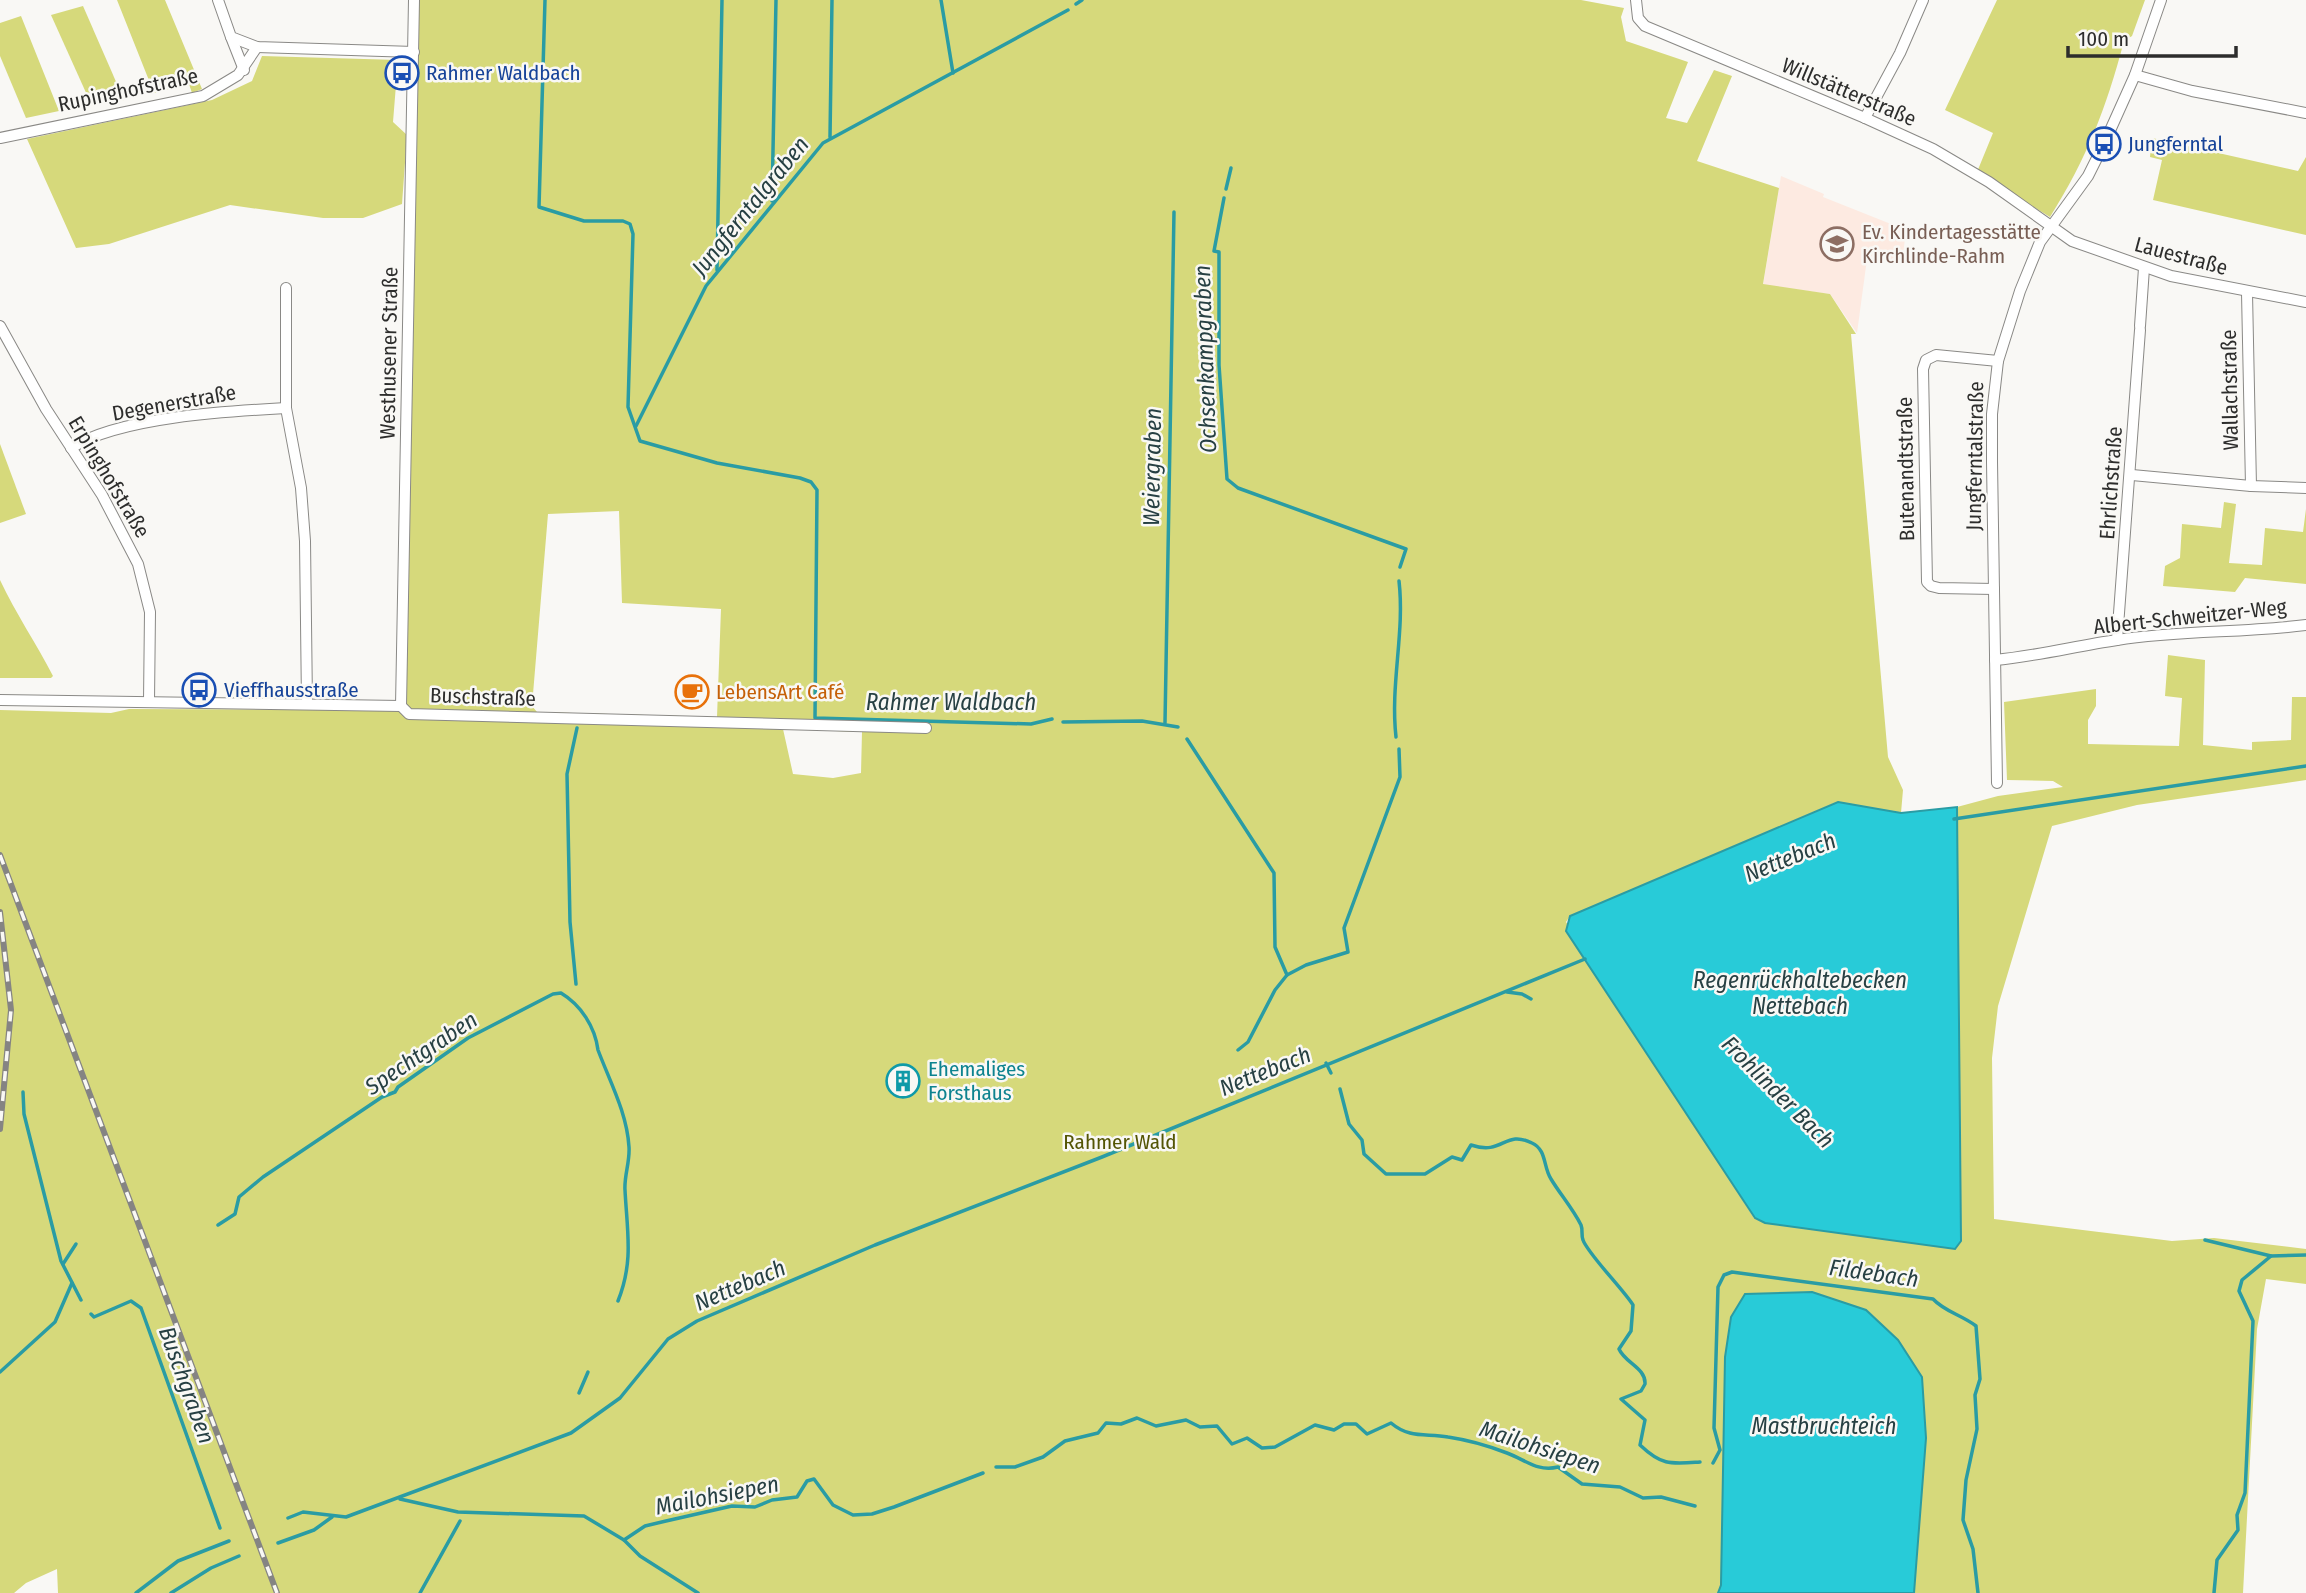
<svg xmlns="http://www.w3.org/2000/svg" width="2306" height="1593" font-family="'Fira Sans Condensed',sans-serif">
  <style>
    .education { fill: #fdeae1 }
    .green { fill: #d6d97b; fill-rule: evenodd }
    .water { fill: #28cbd8; stroke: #2a9ca4; stroke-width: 2 }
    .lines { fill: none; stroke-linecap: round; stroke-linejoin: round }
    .stream { stroke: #2a9ca4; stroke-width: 3.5 }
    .minor-casing { stroke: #8a8986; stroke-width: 12 }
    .minor { stroke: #fff; stroke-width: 10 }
    .rail-casing { stroke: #858483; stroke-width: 6 }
    .rail { stroke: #f9f8f5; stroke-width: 3.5; stroke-dasharray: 10; stroke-linecap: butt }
    .labels { text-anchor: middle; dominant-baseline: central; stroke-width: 5; stroke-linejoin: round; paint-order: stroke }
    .transit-label { font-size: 21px; fill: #164399; stroke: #f9f8f5; text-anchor: start }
    .street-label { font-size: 21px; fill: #2d2d2c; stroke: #f9f8f5 }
    .education-label { font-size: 21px; fill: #785e54; stroke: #f9f8f5; text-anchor: start }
    .food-label { font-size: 21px; fill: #c56008; stroke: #f9f8f5; text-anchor: start }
    .culture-label { font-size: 21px; fill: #0d838f; stroke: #f9f8f5; text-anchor: start }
    .park-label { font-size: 21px; fill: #545504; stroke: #f9f8f5 }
    .water-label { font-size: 23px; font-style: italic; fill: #274043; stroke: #f9f8f5 }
  </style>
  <rect width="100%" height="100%" fill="#f9f8f5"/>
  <polygon class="education" points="1781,176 1824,194 1823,197 1906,230 1902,263 1867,259 1857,333 1830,294 1763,285"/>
  <g class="green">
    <polygon points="117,0 165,0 202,89 192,93 189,84 154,93"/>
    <path d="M 418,0 L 1581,0 L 1624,8 L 1621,17 L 1626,41 L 1688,62 L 1666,118 L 1687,123 L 1714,70 L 1732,76 L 1697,161 L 1779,188 L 1763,284 L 1830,294 L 1856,334 L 1851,334 L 1888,757 L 1903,790 L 1901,813 L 1837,802 L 1570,916 L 1566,922 L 1754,1218 L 1961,1241 L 1957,807 L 1998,796 L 2063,787 L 2053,781 L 2007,780 L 2004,702 L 2096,689 L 2096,706 L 2088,720 L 2088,744 L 2179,746 L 2182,698 L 2165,696 L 2168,655 L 2205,660 L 2203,745 L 2252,750 L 2252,742 L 2291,740 L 2292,697 L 2306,697 L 2306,780 L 2137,805 L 2052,826 L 1998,1006 L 1992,1058 L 1994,1219 L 2172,1241 L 2214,1238 L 2306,1249 L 2306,1284 L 2266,1279 L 2257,1329 L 2243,1593 L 1914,1593 L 1926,1438 L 1725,1357 L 1721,1585 L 1718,1593 L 58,1593 L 57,1569 L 26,1583 L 14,1593 L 0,1593 L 0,710 L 111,713 L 129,709 L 405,710 ZM 619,511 L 622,603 L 721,609 L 717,717 L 537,712 L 532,706 L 548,514 ZM 783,729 L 862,732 L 861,773 L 833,778 L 793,774 Z"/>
    <path d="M 1997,0 L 2145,0 L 2132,36 L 2124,41 C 2106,109 2087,158 2050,217 L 1977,172 L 1993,133 L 1945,110 Z"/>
    <polygon points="83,6 124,100 92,106 51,15"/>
    <polygon points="21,16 59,111 26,118 0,56 0,23"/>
    <polygon points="262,56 398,60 393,122 407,135 402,204 363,218 323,218 230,205 109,244 76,248 27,139 212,100 252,81"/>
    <polygon points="2152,138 2298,171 2306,157 2306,235 2153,200 2162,160 2150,157"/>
    <polygon points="0,444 26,514 0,523"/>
    <polygon points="2224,502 2236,504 2229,563 2262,565 2265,528 2303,532 2306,509 2306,584 2245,578 2235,592 2163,586 2165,566 2180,558 2182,524 2221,528"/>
    <path d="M 0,580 C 16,614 36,643 53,676 L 51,678 L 0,678 Z"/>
  </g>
  <g class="water">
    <polygon points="1838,802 1901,813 1957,807 1961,1241 1955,1249 1765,1223 1755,1218 1566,931 1570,916"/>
    <polygon points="1812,1292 1866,1310 1898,1340 1922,1377 1926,1438 1914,1593 1718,1593 1721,1585 1725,1357 1731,1317 1745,1294"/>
  </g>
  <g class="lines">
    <g class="stream">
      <polyline points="545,0 539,207 584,221 623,221 630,224 633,234 628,407 640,441 717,463 800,478 811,482 817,490 815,718 1031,724 1052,719"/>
      <polyline points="941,0 953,73"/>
      <polyline points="1076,4 1082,0"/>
      <polyline points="830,137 832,0"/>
      <polyline points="1226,189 1231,168"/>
      <polyline points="1224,198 1214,251 1219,252 1219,365 1227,479 1238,488 1406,549 1400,567"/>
      <polyline points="772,201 776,0"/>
      <polyline points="717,270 722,0"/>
      <polyline points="636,426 706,286 823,143 1068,10"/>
      <polyline points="1063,722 1142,721 1178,727"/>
      <polyline points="1165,723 1174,212"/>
      <path d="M 1396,737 C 1390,684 1405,633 1399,581"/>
      <polyline points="1187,739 1274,873 1275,947 1287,975"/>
      <polyline points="1954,819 2306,766"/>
      <polyline points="576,984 570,922 567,774 577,728"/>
      <polyline points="1507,992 1522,994 1531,999"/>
      <polyline points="1238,1050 1248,1042 1275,990 1287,975 1306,965 1348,952 1344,928 1400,777 1399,749"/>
      <polyline points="1326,1063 1331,1073"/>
      <path d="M 1340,1089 L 1349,1124 L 1362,1140 L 1364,1154 L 1386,1174 L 1425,1174 L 1452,1157 L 1462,1160 L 1471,1145 C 1504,1156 1504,1129 1532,1143 C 1547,1150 1543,1167 1551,1179 C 1560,1194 1573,1209 1581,1225 C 1583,1230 1581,1235 1583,1240 C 1588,1254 1623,1289 1633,1305 L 1631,1331 L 1619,1349 C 1625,1363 1646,1368 1645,1384 L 1641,1391 L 1621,1399 L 1645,1420 L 1640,1445 C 1662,1466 1671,1464 1700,1462"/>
      <polyline points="23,1092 24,1114 61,1261 81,1300"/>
      <path d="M 218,1225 L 235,1214 L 239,1197 L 263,1177 L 382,1097 L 395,1092 L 398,1087 L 468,1038 L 553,994 L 561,993 C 581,1005 595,1027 598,1050 C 610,1082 627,1113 629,1147 C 630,1162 624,1176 625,1190 C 627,1231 634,1261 618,1301"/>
      <polyline points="2205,1240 2271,1256 2306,1255"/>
      <polyline points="63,1264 76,1244"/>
      <polyline points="91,1314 94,1317 131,1301 141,1308 220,1528"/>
      <polyline points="0,1372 55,1322 72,1283"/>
      <polyline points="579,1393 588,1372"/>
      <path d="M 1713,1463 L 1720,1450 L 1714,1428 L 1718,1287 L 1724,1275 L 1732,1272 L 1933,1299 C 1945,1312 1962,1315 1976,1326 L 1980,1379 L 1975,1395 L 1977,1429 L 1966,1480 L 1963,1520 L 1973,1549 L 1978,1593"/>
      <path d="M 996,1467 L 1015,1467 L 1043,1457 L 1065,1441 L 1098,1433 L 1106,1423 L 1121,1424 L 1137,1418 L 1156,1426 L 1186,1420 L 1200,1427 L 1217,1426 L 1232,1444 L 1247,1438 L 1262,1448 L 1275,1447 L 1315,1425 L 1334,1430 L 1344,1424 L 1356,1424 L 1367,1434 L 1391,1423 C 1410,1439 1426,1433 1448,1437 C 1468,1440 1489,1446 1507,1453 C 1526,1460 1537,1472 1558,1467 L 1582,1484 L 1620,1487 L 1643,1498 L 1661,1497 L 1695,1506"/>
      <polyline points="400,1499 458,1512 584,1516 624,1540 645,1526 666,1521 732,1506 755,1507 772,1500 797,1497 807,1481 814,1479 833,1505 853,1515 872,1514 894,1507 983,1473"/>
      <polyline points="288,1518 303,1512 346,1517 571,1433 620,1398 668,1339 697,1321 875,1245 1102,1157 1585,959"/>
      <polyline points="624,1540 640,1556 698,1593"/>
      <polyline points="278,1543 314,1530 332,1517"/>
      <polyline points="136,1593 178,1561 229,1541"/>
      <polyline points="171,1593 211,1568 239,1556"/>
      <polyline points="420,1593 460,1521"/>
      <polyline points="2214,1593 2217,1560 2238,1530 2237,1515 2245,1493 2253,1321 2239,1291 2242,1280 2271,1256"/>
    </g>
    <defs>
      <g id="minor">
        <polyline points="218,0 231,37 257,47 414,52"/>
        <polyline points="1636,0 1638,18 1645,26 1865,118 1933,149 1989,182 2072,241 2171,276 2306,302"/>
        <polyline points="231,37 244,70"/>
        <polyline points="2135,75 2192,91 2306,113"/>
        <polyline points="1865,118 1900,53 1923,0"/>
        <polyline points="0,138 203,96 238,75 257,47"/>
        <polyline points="286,288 286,408 301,488 305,541 307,704"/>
        <polyline points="2247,293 2251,486"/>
        <polyline points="0,326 46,409 102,495 138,564 150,612 149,701"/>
        <polyline points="2140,326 2144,268"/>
        <path d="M 71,448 C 119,417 229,411 286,408"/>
        <polyline points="2132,475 2251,486 2306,488"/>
        <polyline points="1994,589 1939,588 1931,586 1927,582 1923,369 1926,360 1936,355 1998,361"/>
        <polyline points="2117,640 2140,330"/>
        <path d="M 1995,660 C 2037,656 2076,646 2117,640 C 2180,630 2243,633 2306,625"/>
        <polyline points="0,700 401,706 409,714 926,728"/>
        <polyline points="401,706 414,0"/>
        <polyline points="1997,783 1992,462 1992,414 1998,361 2020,291 2040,242 2088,176 2104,144 2135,75 2161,0"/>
      </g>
    </defs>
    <use href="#minor" class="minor-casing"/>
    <use href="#minor" class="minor"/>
    <defs>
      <g id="rail">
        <polyline points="0,855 277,1593"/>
        <polyline points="0,912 11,1010 0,1129"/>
      </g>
    </defs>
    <use href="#rail" class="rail-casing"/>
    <use href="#rail" class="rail"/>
  </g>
  <defs>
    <symbol id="bus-ring" viewBox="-11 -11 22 22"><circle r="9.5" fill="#f9f8f5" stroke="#1a4fb4" stroke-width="1.5"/><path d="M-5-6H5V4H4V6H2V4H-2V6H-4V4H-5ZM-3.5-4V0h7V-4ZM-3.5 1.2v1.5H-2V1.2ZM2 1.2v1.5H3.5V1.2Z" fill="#1a4fb4"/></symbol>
    <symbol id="school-ring" viewBox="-11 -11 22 22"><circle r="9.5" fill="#f9f8f5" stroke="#8d6e63" stroke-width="1.5"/><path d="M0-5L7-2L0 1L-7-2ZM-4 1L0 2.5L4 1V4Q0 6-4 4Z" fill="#8d6e63"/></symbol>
    <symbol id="cafe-ring" viewBox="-11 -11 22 22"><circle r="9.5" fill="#f9f8f5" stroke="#e8710a" stroke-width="1.5"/><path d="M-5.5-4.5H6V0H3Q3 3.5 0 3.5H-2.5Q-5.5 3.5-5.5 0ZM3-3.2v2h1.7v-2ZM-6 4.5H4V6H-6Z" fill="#e8710a"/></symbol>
    <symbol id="building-ring" viewBox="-11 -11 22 22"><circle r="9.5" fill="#f9f8f5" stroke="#0f9aa8" stroke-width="1.5"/><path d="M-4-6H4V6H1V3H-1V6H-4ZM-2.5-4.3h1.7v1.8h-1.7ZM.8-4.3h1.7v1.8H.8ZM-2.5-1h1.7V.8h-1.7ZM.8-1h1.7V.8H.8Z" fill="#0f9aa8"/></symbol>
  </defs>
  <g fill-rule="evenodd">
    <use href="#bus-ring" x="383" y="54" width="38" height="38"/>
    <use href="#bus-ring" x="2085" y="125" width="38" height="38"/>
    <use href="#school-ring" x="1818" y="225" width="38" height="38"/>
    <use href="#bus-ring" x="180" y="671" width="38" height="38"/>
    <use href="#cafe-ring" x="673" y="673" width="38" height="38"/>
    <use href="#building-ring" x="884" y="1062" width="38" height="38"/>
  </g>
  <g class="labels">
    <g class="transit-label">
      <text x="426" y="73">Rahmer Waldbach</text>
      <text x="2128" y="144">Jungferntal</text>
      <text x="224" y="690">Vieffhausstraße</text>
    </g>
    <g class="street-label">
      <text transform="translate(128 90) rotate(-12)">Rupinghofstraße</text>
      <text transform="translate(1849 92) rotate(23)">Willstätterstraße</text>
      <text transform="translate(2181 256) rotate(15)">Lauestraße</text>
      <text transform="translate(389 353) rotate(-89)">Westhusener Straße</text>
      <text transform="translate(2230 390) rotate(-91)">Wallachstraße</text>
      <text transform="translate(174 403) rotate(-10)">Degenerstraße</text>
      <text transform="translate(1975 456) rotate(-89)">Jungferntalstraße</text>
      <text transform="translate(1906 469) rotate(-91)">Butenandtstraße</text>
      <text transform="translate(109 477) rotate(59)">Erpinghofstraße</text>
      <text transform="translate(2111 483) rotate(-86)">Ehrlichstraße</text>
      <text transform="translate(2190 617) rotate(-6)">Albert-Schweitzer-Weg</text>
      <text transform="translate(483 697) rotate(2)">Buschstraße</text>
    </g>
    <g class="education-label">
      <text x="1862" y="232">Ev. Kindertagesstätte<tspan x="1862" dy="24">Kirchlinde-Rahm</tspan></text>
    </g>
    <g class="food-label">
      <text x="716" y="692">LebensArt Café</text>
    </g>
    <g class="culture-label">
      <text x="928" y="1069">Ehemaliges<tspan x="928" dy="24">Forsthaus</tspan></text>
    </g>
    <g class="park-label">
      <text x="1120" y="1142">Rahmer Wald</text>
    </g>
    <g class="water-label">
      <text transform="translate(750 206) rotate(-51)">Jungferntalgraben</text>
      <text transform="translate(1205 359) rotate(-92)">Ochsenkampgraben</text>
      <text transform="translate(1152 467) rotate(-89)">Weiergraben</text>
      <text x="951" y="702">Rahmer Waldbach</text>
      <text transform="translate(1790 857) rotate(-22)">Nettebach</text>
      <text x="1800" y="980">Regenrückhaltebecken<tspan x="1800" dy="26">Nettebach</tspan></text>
      <text transform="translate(421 1053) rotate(-34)">Spechtgraben</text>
      <text transform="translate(1265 1071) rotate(-22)">Nettebach</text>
      <text transform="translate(1778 1092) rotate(45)">Frohlinder Bach</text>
      <text transform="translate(1874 1273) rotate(8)">Fildebach</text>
      <text transform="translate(740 1285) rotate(-23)">Nettebach</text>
      <text transform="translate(187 1385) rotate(70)">Buschgraben</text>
      <text x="1824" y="1426">Mastbruchteich</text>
      <text transform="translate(1540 1447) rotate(18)">Mailohsiepen</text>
      <text transform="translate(717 1495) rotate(-11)">Mailohsiepen</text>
    </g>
  </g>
  <path d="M2068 46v10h168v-10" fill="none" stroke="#2d2d2c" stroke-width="3.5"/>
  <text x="2078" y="46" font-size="21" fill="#2d2d2c" stroke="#f9f8f5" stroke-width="5" paint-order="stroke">100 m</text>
</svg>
